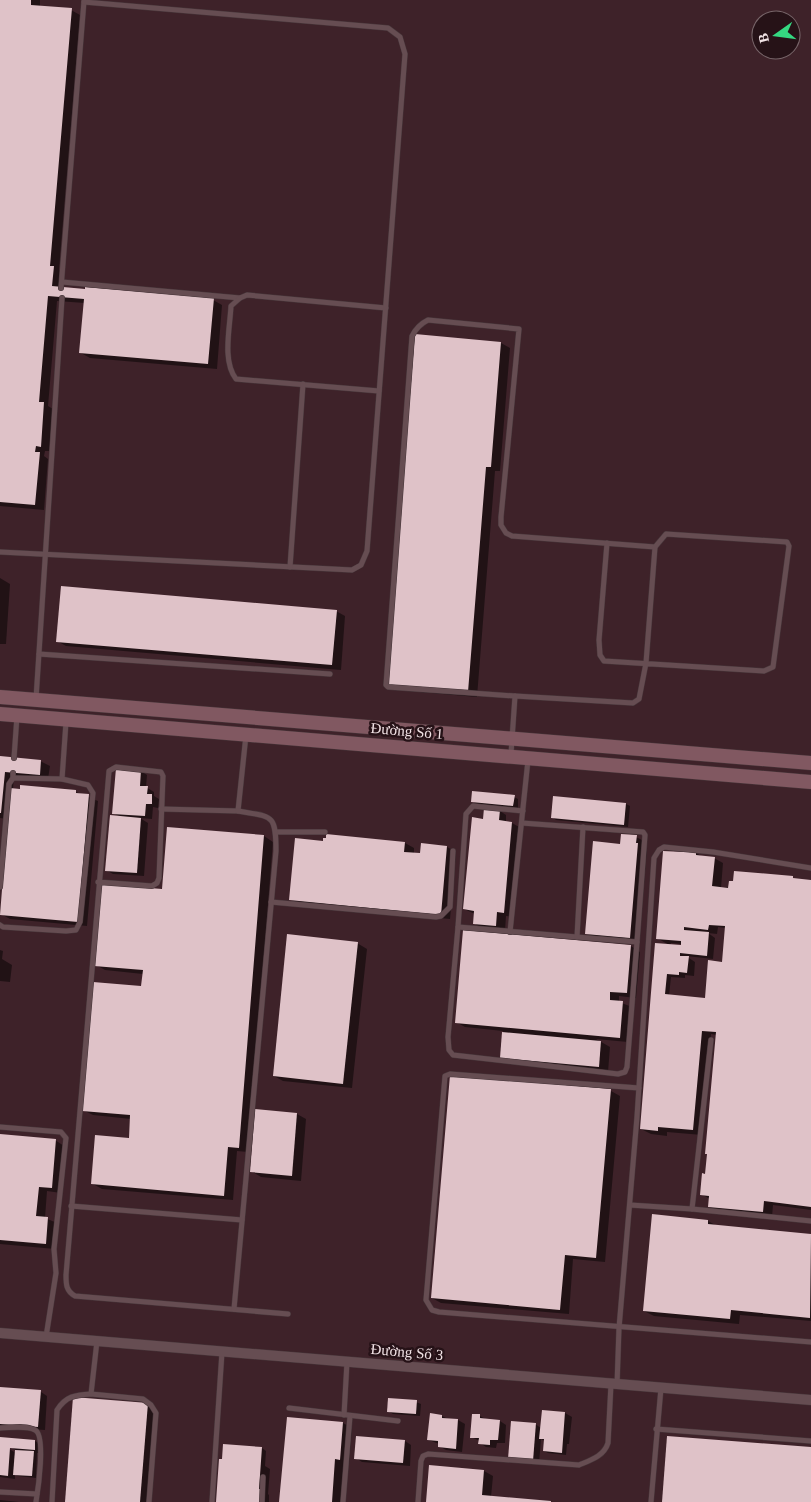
<svg xmlns="http://www.w3.org/2000/svg" width="811" height="1502" font-family="'Times New Roman',serif">
  <style>
    .built { fill: #3e2229; fill-rule: evenodd }
    .shadow { fill: #0007; fill-rule: evenodd }
    .building { fill: #dfc2c8; fill-rule: evenodd }
    .lines { fill: none; stroke-linecap: round; stroke-linejoin: round }
    .lane-casing { stroke: #47363a; stroke-width: 6 }
    .street-casing { stroke: #47363a; stroke-width: 11 }
    .secondary-casing { stroke: #47363a; stroke-width: 15 }
    .lane { stroke: #664d52; stroke-width: 5 }
    .street { stroke: #664d52; stroke-width: 10 }
    .secondary { stroke: #815861; stroke-width: 14 }
    .labels { text-anchor: middle; dominant-baseline: central; stroke-width: 5; stroke-linejoin: round; paint-order: stroke }
    .street-label { font-size: 15px; fill: #f1e2e5; stroke: #261217 }
  </style>
  <rect width="100%" height="100%" fill="#301b20"/>
  <path class="built" d="M 0,0 L 811,0 L 811,1502 L 0,1502 ZM 761,20 L 791,20 L 791,50 L 761,50 Z"/>
  <g class="shadow">
    <polygon points="0,0 40,0 40,7 71,10 80,15 59,270 63,272 62,288 213,300 222,305 217,369 90,358 81,353 85,303 57,301 48,406 53,409 49,451 45,451 44,456 48,459 44,510 0,506"/>
    <polygon points="501,343 510,348 500,471 495,471 477,697 397,690"/>
    <polygon points="0,578 10,584 6,644 0,644"/>
    <polygon points="336,611 345,616 341,670 66,646 57,641"/>
    <polygon points="0,757 40,761 50,766 48,779 14,776 13,789 21,790 22,787 76,792 98,801 87,926 10,919 1,914 8,819 0,818"/>
    <polygon points="141,771 147,775 146,787 154,792 154,796 159,799 158,808 153,807 152,819 140,818 148,823 144,876 113,874 106,870 121,817 113,813"/>
    <polygon points="514,797 518,799 518,808 477,804 472,801"/>
    <polygon points="626,804 630,806 628,827 556,820 552,817"/>
    <polygon points="500,811 506,815 506,822 512,823 519,827 513,917 506,916 505,931 483,929 474,923 475,914 464,909 484,820"/>
    <polygon points="168,828 264,836 273,842 248,1152 237,1151 233,1200 102,1189 93,1184 130,1139 131,1119 93,1115 83,1110 142,987 143,974 105,970 96,965 163,891"/>
    <polygon points="328,835 405,843 414,848 414,854 421,855 422,845 447,847 456,852 450,919 299,904 290,899 324,842 327,840"/>
    <polygon points="636,837 646,842 645,848 647,849 639,942 596,938 586,933 621,845"/>
    <path d="M 696,853 L 703,857 L 714,858 L 723,863 L 721,888 L 811,881 L 811,1210 L 773,1205 L 772,1217 L 718,1212 L 709,1207 L 710,1199 L 701,1194 L 706,1175 L 717,1035 L 711,1034 L 702,1135 L 667,1132 L 667,1136 L 651,1134 L 641,1129 L 669,945 L 657,938 ZM 718,927 L 726,928 L 723,964 L 706,999 L 669,996 L 671,977 L 685,978 L 685,975 L 694,976 L 695,962 L 686,956 L 713,959 L 715,938 L 708,933 L 717,934 ZM 671,943 L 682,944 L 682,946 L 670,945 Z"/>
    <polygon points="357,943 367,949 352,1088 283,1081 274,1076"/>
    <polygon points="631,946 640,952 636,998 619,996 619,1002 632,1007 628,1042 596,1039 610,1047 608,1072 510,1063 501,1058 503,1031 465,1027 456,1022"/>
    <polygon points="0,950 3,951 2,959 12,965 10,982 0,981"/>
    <polygon points="611,1091 620,1096 605,1262 573,1259 569,1314 441,1303 432,1298"/>
    <polygon points="297,1114 306,1119 301,1181 261,1177 251,1171"/>
    <polygon points="0,1136 55,1140 64,1146 61,1193 47,1191 45,1218 57,1223 55,1249 0,1244"/>
    <polygon points="708,1221 717,1226 811,1235 811,1321 740,1315 739,1324 654,1316 644,1311"/>
    <polygon points="0,1388 41,1392 47,1396 45,1430 0,1427"/>
    <polygon points="416,1402 421,1404 420,1416 393,1414 388,1411"/>
    <polygon points="147,1404 157,1410 149,1502 66,1502"/>
    <polygon points="565,1413 572,1417 569,1444 567,1444 566,1455 548,1453 544,1451 545,1441 541,1439 539,1464 516,1462 535,1424 541,1428"/>
    <polygon points="473,1415 480,1416 487,1420 500,1421 506,1425 505,1443 497,1443 496,1448 486,1447 480,1443 480,1441 471,1437"/>
    <polygon points="442,1416 448,1419 458,1420 465,1424 462,1452 446,1450 439,1446 439,1444 429,1440"/>
    <polygon points="343,1423 352,1428 349,1464 344,1463 341,1502 281,1502"/>
    <path d="M 0,1438 L 35,1441 L 42,1445 L 41,1453 L 37,1453 L 36,1478 L 18,1476 L 15,1475 L 15,1479 L 0,1477 ZM 6,1444 L 16,1450 L 16,1453 L 4,1446 Z"/>
    <polygon points="405,1441 411,1445 410,1466 362,1462 356,1458"/>
    <polygon points="262,1448 266,1451 265,1466 270,1469 268,1494 269,1495 269,1502 217,1502"/>
    <polygon points="484,1471 493,1476 491,1497 552,1502 427,1502"/>
    <polygon points="0,1500 19,1502 0,1502"/>
  </g>
  <g class="building">
    <polygon points="0,0 31,0 31,5 72,8 50,266 54,266 52,286 85,289 85,287 214,298 208,364 79,353 84,299 48,296 39,402 44,402 41,447 36,446 35,452 40,452 35,505 0,502"/>
    <polygon points="415,334 501,342 491,467 486,467 468,692 386,685"/>
    <polygon points="61,586 337,610 332,665 56,642"/>
    <polygon points="0,756 41,760 40,775 5,772 1,813 0,813"/>
    <polygon points="116,768 141,770 140,786 148,786 147,794 152,794 152,804 146,804 145,816 112,814"/>
    <polygon points="20,785 76,790 76,793 89,794 78,922 0,915 10,788 20,789"/>
    <polygon points="472,791 515,795 513,806 471,802"/>
    <polygon points="553,796 626,803 624,825 551,818"/>
    <polygon points="484,808 500,810 499,820 512,822 504,913 497,912 496,926 473,924 474,911 463,909 472,817 483,819"/>
    <polygon points="110,815 141,818 137,873 105,871"/>
    <polygon points="167,827 264,835 239,1148 228,1147 224,1196 91,1184 95,1135 129,1138 130,1115 82,1111 93,982 141,986 143,970 94,966 101,884 162,889"/>
    <polygon points="326,834 405,842 404,852 420,853 421,843 447,846 441,915 289,900 295,838 323,841 323,838 326,838"/>
    <polygon points="621,834 637,835 636,843 638,843 630,938 585,934 593,841 620,844"/>
    <path d="M 684,850 L 696,851 L 696,855 L 715,857 L 712,886 L 728,888 L 729,881 L 733,881 L 734,871 L 793,876 L 793,878 L 811,880 L 811,1207 L 764,1201 L 763,1212 L 708,1207 L 709,1196 L 700,1195 L 702,1173 L 705,1174 L 707,1154 L 705,1154 L 716,1032 L 702,1031 L 693,1130 L 658,1127 L 658,1131 L 640,1129 L 655,943 L 681,945 L 681,941 L 656,939 L 663,851 L 684,852 ZM 709,925 L 725,926 L 722,962 L 708,960 L 705,998 L 665,994 L 667,974 L 679,975 L 679,972 L 687,973 L 689,956 L 680,956 L 680,953 L 707,956 L 709,932 L 684,930 L 684,927 L 708,930 Z"/>
    <polygon points="463,930 631,945 627,993 610,992 610,1000 623,1001 620,1038 455,1023"/>
    <polygon points="287,934 358,942 343,1084 273,1076"/>
    <polygon points="502,1032 601,1041 599,1067 500,1058"/>
    <polygon points="450,1075 611,1089 596,1258 565,1255 560,1310 431,1298"/>
    <polygon points="255,1109 297,1113 292,1176 250,1172"/>
    <polygon points="0,1134 56,1139 52,1188 39,1187 36,1216 48,1217 46,1244 0,1240"/>
    <polygon points="652,1214 708,1220 708,1224 811,1234 810,1318 731,1310 730,1319 643,1311"/>
    <polygon points="0,1387 41,1390 38,1427 0,1424"/>
    <polygon points="73,1397 148,1403 140,1502 65,1502"/>
    <polygon points="388,1398 417,1400 416,1414 387,1412"/>
    <polygon points="542,1410 565,1412 562,1453 543,1451 544,1439 539,1439"/>
    <polygon points="430,1413 442,1415 442,1418 458,1419 456,1449 438,1447 438,1441 427,1440"/>
    <polygon points="472,1414 480,1414 480,1418 500,1420 498,1440 490,1440 490,1445 478,1444 479,1438 470,1438"/>
    <polygon points="287,1417 343,1422 340,1460 335,1459 332,1502 279,1502"/>
    <polygon points="511,1421 536,1423 533,1461 508,1459"/>
    <polygon points="356,1436 405,1440 403,1463 354,1459"/>
    <polygon points="667,1436 811,1447 811,1502 662,1502"/>
    <polygon points="0,1437 35,1440 35,1450 10,1448 8,1476 0,1475"/>
    <polygon points="223,1444 262,1447 259,1489 261,1489 260,1502 216,1502 219,1459 222,1459"/>
    <polygon points="15,1450 34,1451 32,1476 13,1475"/>
    <polygon points="429,1465 484,1470 482,1495 551,1501 551,1502 426,1502"/>
  </g>
  <g class="lines">
    <defs>
      <g id="lane">
        <polyline points="62,282 240,298"/>
        <polyline points="61,288 84,1"/>
        <path d="M 379,391 L 236,379 C 222,361 230,328 231,306 L 240,298 L 247,295 L 386,308"/>
        <polyline points="0,552 352,570 361,565 367,551 405,54 400,37 388,28 84,2"/>
        <polyline points="290,567 303,384"/>
        <polyline points="39,654 330,674"/>
        <path d="M 515,696 L 388,687 L 386,685 L 412,336 C 416,328 420,324 428,320 L 519,329 L 501,517 L 501,525 L 506,533 L 512,536 L 655,547"/>
        <polyline points="36,699 62,298"/>
        <polyline points="511,754 515,696 633,703 639,699 646,663 655,547 666,534 787,542 789,546 773,667 764,671 604,661 600,655 599,640 607,543"/>
        <polyline points="14,758 17,716"/>
        <polyline points="62,779 66,722"/>
        <polyline points="161,809 238,811 246,735"/>
        <polyline points="522,823 643,832 645,835 637,942 458,927 466,814 473,806 523,811"/>
        <polyline points="276,832 325,832"/>
        <path d="M 98,882 L 152,886 L 157,883 L 159,878 L 163,776 L 161,772 L 116,767 L 109,771 L 66,1275 C 66,1284 66,1291 75,1296 L 288,1314"/>
        <polyline points="0,887 9,784 13,778 13,773"/>
        <polyline points="271,902 436,917 441,916 450,907 453,851"/>
        <polyline points="0,925 3,927 66,931 76,930 80,922 93,793 88,785 62,779 13,778"/>
        <polyline points="458,927 448,1037 449,1050 453,1055 618,1074 625,1072 627,1067 637,942"/>
        <polyline points="510,932 528,760"/>
        <polyline points="577,937 583,827"/>
        <polyline points="639,1088 450,1074 445,1076 426,1300 432,1310 439,1312 811,1342"/>
        <polyline points="0,1127 61,1132 66,1138 54,1249 56,1273 46,1337"/>
        <polyline points="630,1205 692,1209 711,1040"/>
        <polyline points="71,1206 242,1220"/>
        <polyline points="692,1209 811,1221"/>
        <path d="M 234,1309 L 276,851 C 276,813 272,817 238,811"/>
        <polyline points="97,1341 91,1394 143,1399 151,1405 156,1413 149,1502"/>
        <polyline points="617,1385 619,1328 637,1117 654,858 659,850 664,847 713,852 811,868"/>
        <polyline points="289,1408 398,1421"/>
        <polyline points="344,1415 347,1362"/>
        <path d="M 0,1428 C 10,1428 26,1425 35,1430 C 46,1435 38,1490 36,1502"/>
        <polyline points="656,1429 811,1441"/>
        <polyline points="0,1492 37,1494"/>
        <path d="M 52,1502 L 57,1410 C 66,1396 75,1395 91,1394"/>
        <polyline points="212,1502 222,1352"/>
        <polyline points="262,1502 263,1477"/>
        <polyline points="343,1502 350,1416"/>
        <path d="M 418,1502 L 421,1461 L 423,1456 L 428,1454 L 579,1465 C 591,1460 604,1456 608,1443 L 611,1384"/>
        <polyline points="651,1502 661,1388"/>
      </g>
      <polyline id="street" points="0,1333 811,1400"/>
      <g id="secondary">
        <polyline points="0,697 811,763"/>
        <polyline points="0,714 811,782"/>
      </g>
    </defs>
    <use href="#lane" class="lane-casing"/>
    <use href="#street" class="street-casing"/>
    <use href="#secondary" class="secondary-casing"/>
    <use href="#lane" class="lane"/>
    <use href="#street" class="street"/>
    <use href="#secondary" class="secondary"/>
  </g>
  <g class="labels">
    <g class="street-label">
      <text transform="translate(407 731) rotate(5)">Đường Số 1</text>
      <text transform="translate(407 1352) rotate(5)">Đường Số 3</text>
    </g>
  </g>
  <g transform="translate(776 35) rotate(256)"><circle r="24" fill="#261217" stroke="#776569"/>
  <path d="M0-4L9 19L0 12L-9 19Z" fill="#35d881"/>
  <text y="-8" font-size="14" font-weight="bold" text-anchor="middle" fill="#f1e2e5">B</text>
  </g>
</svg>
